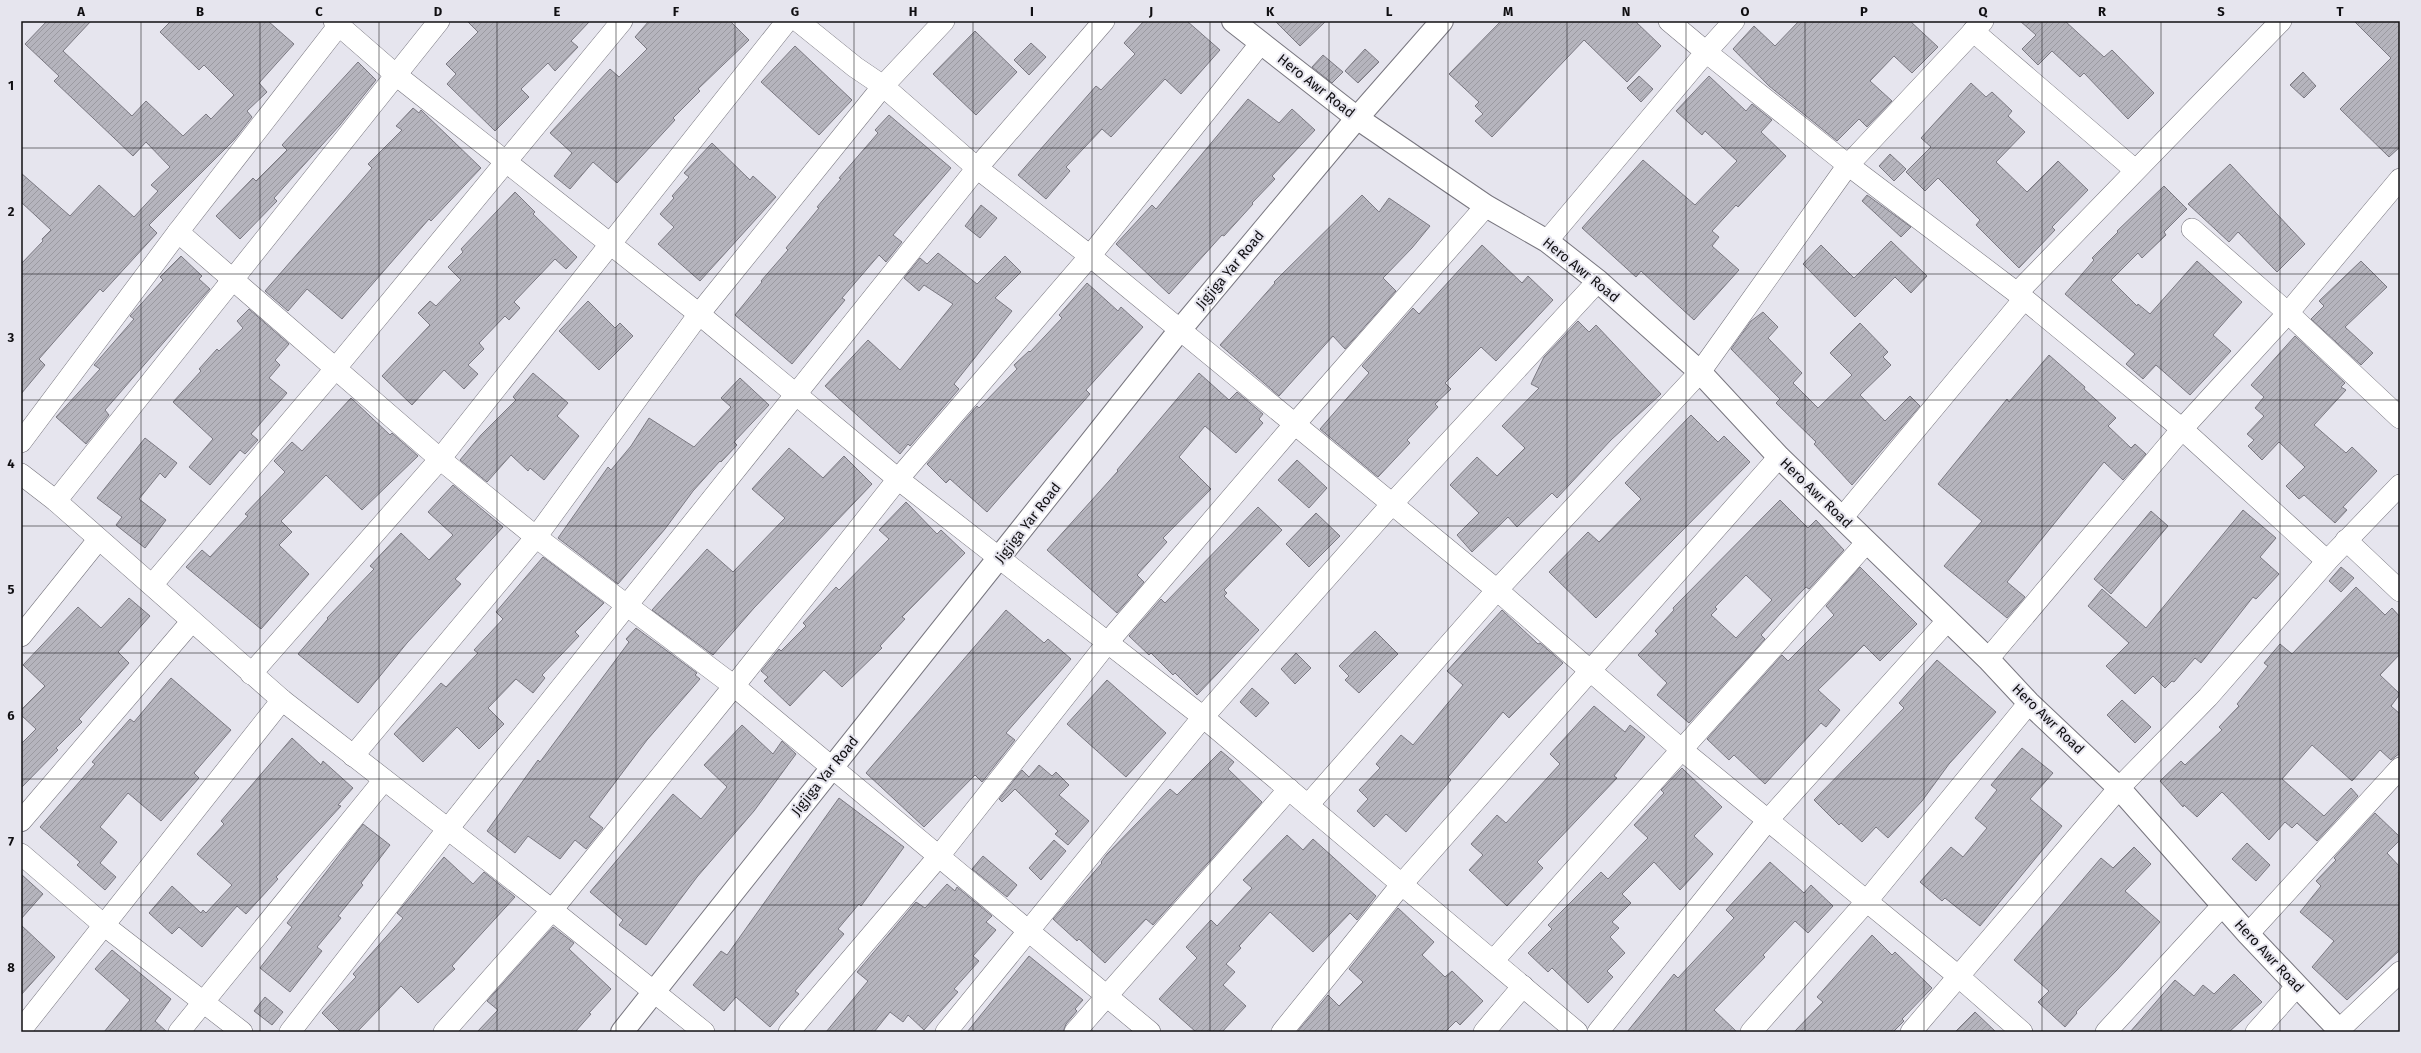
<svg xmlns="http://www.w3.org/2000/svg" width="2421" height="1053" font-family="'Fira Sans',sans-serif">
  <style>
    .building { fill: url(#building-hatch); stroke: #7b7982; fill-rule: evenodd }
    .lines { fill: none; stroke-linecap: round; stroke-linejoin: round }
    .street-casing { stroke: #78767f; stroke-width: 22 }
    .secondary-casing { stroke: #78767f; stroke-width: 24 }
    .street { stroke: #fff; stroke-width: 21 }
    .secondary { stroke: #fff; stroke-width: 22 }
    .grid { fill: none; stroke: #100f12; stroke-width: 1; stroke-opacity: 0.55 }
    .labels { text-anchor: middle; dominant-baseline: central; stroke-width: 4; stroke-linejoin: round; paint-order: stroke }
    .street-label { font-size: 14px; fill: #100f12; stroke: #e6e5ee }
    .neatline { fill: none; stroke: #100f12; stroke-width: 1.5 }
    .grid-label { font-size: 13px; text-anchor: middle; font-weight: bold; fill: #100f12 }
  </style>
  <defs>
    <pattern id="building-hatch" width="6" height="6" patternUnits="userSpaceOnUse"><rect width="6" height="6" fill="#b5b4bd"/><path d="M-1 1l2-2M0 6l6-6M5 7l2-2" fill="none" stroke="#9b9aa1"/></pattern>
  </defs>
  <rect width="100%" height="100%" fill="#e6e5ee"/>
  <g class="building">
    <polygon points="47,21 91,21 63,51 132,116 146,101 183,136 206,114 211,119 234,95 204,65 199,70 160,32 171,21 268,21 294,44 259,83 267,92 247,111 252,117 234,140 149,225 157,233 103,292 100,289 39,359 45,365 21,394 21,264 43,241 42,239 51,230 21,202 21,173 70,216 99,185 134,217 158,191 151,185 170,167 146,142 133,156 54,81 59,76 25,44"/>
    <polygon points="467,21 590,21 571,41 578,47 555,71 548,63 521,89 529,97 495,131 447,84 456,74 446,64 478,32"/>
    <polygon points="649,21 730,21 749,40 698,89 700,91 673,118 675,120 617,183 593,162 570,189 554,176 572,153 550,133 610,69 619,77 647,49 635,37"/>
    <polygon points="1144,21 1187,21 1220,50 1181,94 1165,79 1111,137 1102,129 1066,167 1070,171 1046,199 1018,175 1096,86 1101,90 1135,54 1124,43"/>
    <polygon points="1275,21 1326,21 1300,46"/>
    <polygon points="1501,21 1635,21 1661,46 1627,82 1584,40 1492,137 1475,121 1483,114 1475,106 1479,102 1449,74"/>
    <polygon points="1799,21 1910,21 1938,47 1912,73 1894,56 1870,81 1892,101 1867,127 1859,119 1837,141 1769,86 1733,49 1754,26 1775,46"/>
    <polygon points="2020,21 2065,21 2104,57 2112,50 2154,93 2128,119 2084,73 2080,77 2052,51 2038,65 2022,49 2036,35"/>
    <polygon points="2354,21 2400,21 2400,147 2389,157 2340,109 2391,58"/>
    <polygon points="975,31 1017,72 976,115 933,74"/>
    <polygon points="1031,43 1046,57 1029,75 1014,60"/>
    <polygon points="795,46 852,100 819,135 761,82"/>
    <polygon points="1365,49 1379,62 1358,83 1345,71"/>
    <polygon points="1323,55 1343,72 1332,83 1312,67"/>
    <polygon points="358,62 376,80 340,125 274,198 277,201 240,239 216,216 253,178 256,181 287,150 282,145"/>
    <polygon points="2303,72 2316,86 2304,98 2290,85"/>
    <polygon points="1639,76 1653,89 1641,102 1627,88"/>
    <polygon points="1709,76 1746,111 1752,104 1772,120 1761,132 1786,156 1738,207 1736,205 1712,231 1719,237 1712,246 1739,270 1694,320 1641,271 1636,277 1582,228 1643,160 1695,205 1737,161 1705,131 1702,135 1676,111"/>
    <polygon points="1971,83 1986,97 1992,92 2012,111 2008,116 2025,132 1996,162 2027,192 2058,161 2088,190 2052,227 2055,230 2019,268 1976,225 1980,220 1938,178 1925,191 1906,172 1931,147 1921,138"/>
    <polygon points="1248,99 1279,123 1292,109 1315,130 1272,176 1275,179 1252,203 1253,204 1224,236 1222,235 1169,294 1116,244 1152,205 1156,209"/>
    <polygon points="413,108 419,113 421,110 423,112 481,168 431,221 429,219 342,319 307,289 288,311 265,291 372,168 368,164 402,130 396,126"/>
    <polygon points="889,115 951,168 893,235 902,242 886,262 879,255 842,298 845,300 792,364 735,315 762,282 761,281 788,250 786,248 819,208 817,207 841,179 839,178 878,133 875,130"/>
    <polygon points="712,143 750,180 753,176 776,197 700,281 658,244 674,227 660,214 674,198 672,196 689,177 684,173"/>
    <polygon points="1890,154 1906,169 1894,181 1879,166"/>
    <polygon points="2230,164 2305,244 2277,272 2238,232 2229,242 2188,204"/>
    <polygon points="2164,186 2187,209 2164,232 2166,235 2142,258 2138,253 2111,280 2137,306 2138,304 2150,314 2197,261 2242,302 2213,335 2231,351 2190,395 2156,365 2143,379 2126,364 2135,354 2065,294 2094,260 2092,258 2118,232 2117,231"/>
    <polygon points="515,192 535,212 533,214 577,257 566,269 555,259 514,302 520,308 509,320 505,316 479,343 484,349 468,365 478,374 464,389 444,370 412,405 382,376 430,325 418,313 430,301 436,306 461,280 448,267 463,252 461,249"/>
    <polygon points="1362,195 1379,212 1389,198 1430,226 1412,248 1383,278 1396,291 1345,349 1333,336 1279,396 1220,345 1275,283 1274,282"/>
    <polygon points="1867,195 1911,227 1901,237 1862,201"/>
    <polygon points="981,205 997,218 980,238 965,226"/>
    <polygon points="1891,241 1927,276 1911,293 1895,277 1855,317 1803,264 1821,245 1854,278"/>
    <polygon points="1482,245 1522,283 1528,276 1553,300 1496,361 1481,347 1445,383 1451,389 1435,404 1438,407 1407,440 1410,443 1378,477 1320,429 1369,373 1362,366 1413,308 1419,314"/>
    <polygon points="938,253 977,284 1005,256 1021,272 995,298 1012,311 954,384 959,389 910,446 908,444 900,454 825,386 868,340 900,370 953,304 924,285 919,291 904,278 920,258 927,264"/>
    <polygon points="181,256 202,276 199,279 210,289 105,410 109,415 86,444 56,417 100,369 94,365 134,319 130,316 163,280 160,277"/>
    <polygon points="2361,261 2387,287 2345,327 2373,353 2361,365 2311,319 2324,306 2319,301"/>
    <polygon points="1087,283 1118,311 1121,307 1143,327 1086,390 1090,394 987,512 950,479 946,483 927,464 977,406 979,408 1017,369 1014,365 1029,351 1030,352 1062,318 1059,315"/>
    <polygon points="588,301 615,328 620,323 633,336 599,370 559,331"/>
    <polygon points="249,309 289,344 275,360 280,365 269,378 287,393 251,434 258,440 245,454 240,450 210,485 189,467 213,439 173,402 201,371 199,369 217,349 219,351 243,328 237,321"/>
    <polygon points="1763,312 1778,327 1768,338 1802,373 1793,383 1818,408 1852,375 1830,353 1860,323 1888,352 1883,357 1891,365 1860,395 1885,421 1910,396 1920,406 1852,485 1814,444 1816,442 1776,403 1780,399 1731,349 1751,321"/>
    <polygon points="1578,321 1589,332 1596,325 1661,394 1611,440 1557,498 1552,493 1517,527 1508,517 1472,552 1457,535 1479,513 1450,485 1477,457 1497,476 1525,448 1502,426 1539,388 1531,384 1544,357"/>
    <polygon points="2295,336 2345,383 2341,387 2346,390 2314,425 2346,453 2352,447 2377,471 2343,507 2347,510 2335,523 2304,495 2299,499 2286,486 2305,467 2279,442 2262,460 2248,446 2254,440 2247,434 2264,416 2255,408 2264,397 2251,385"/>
    <polygon points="2049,355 2085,387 2084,389 2116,418 2108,426 2131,448 2135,444 2146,454 2123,480 2104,462 2007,582 2025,597 2007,618 1944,566 1982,521 1938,484 2007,399 2009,402"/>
    <polygon points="533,373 568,403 557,416 579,436 544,480 530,468 528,471 511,455 487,482 460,460 481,435 516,400 513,397"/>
    <polygon points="1199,373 1229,400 1237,392 1263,414 1259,419 1263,423 1236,453 1205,426 1179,457 1211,489 1163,538 1167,542 1137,575 1144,582 1117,613 1047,550 1118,471 1117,470"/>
    <polygon points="740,378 769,405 734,442 737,445 721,462 720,461 693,491 665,529 618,584 558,538 608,467 611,470 631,446 649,418 694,447 731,407 721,398"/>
    <polygon points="351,398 390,435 392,433 418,456 362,510 326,475 281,521 292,532 279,545 309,574 261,629 186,567 202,550 210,557 248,516 245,514 285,472 274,461 292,442 302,451"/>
    <polygon points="1691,415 1718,442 1724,436 1750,462 1596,618 1549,572 1588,532 1599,542 1641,499 1625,483"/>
    <polygon points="145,438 177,463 165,478 160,473 139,499 166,520 145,548 116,525 122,517 97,498"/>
    <polygon points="789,448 823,478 844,456 872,484 754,608 713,655 652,610 707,549 733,572 785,518 752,489"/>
    <polygon points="1297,460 1327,488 1309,508 1278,480"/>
    <polygon points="453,485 503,527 455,579 461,584 407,643 358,703 298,654 328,619 327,618 374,569 370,566 401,533 429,560 453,535 428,512"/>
    <path d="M 1780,500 L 1808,528 L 1816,520 L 1844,550 L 1809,589 L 1806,587 L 1780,614 L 1761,635 L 1765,639 L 1689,723 L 1657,695 L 1667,683 L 1638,655 L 1658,634 L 1655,631 L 1674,610 L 1673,608 ZM 1746,575 L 1772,600 L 1736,638 L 1711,615 L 1717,609 L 1715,607 Z"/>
    <polygon points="906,502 937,534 941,530 965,553 902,617 905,619 880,646 882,648 842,687 824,670 790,706 764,681 768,677 761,671 779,649 781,651 806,626 803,623 836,587 839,590 889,539 879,530"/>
    <polygon points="1258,507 1282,530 1224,590 1227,593 1224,596 1259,630 1197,695 1175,673 1173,675 1151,653 1149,655 1129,636 1161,599 1165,603"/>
    <polygon points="2243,510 2276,538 2260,557 2279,574 2256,599 2253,597 2201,663 2195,658 2174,682 2172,681 2165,688 2153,676 2135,694 2106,666 2129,643 2088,606 2102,589 2146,628"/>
    <polygon points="2151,511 2168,526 2111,594 2094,579"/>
    <polygon points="1316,513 1340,536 1309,567 1286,544"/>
    <polygon points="543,557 604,603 575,632 579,636 542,675 545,678 533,693 516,679 488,708 504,724 479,749 457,727 423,762 394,734 441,683 446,687 478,653 474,650 503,619 496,612"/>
    <polygon points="1860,567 1917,624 1880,661 1864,645 1818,690 1840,710 1826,727 1821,723 1765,784 1734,755 1729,760 1707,739 1782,655 1788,661 1834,615 1826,606"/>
    <polygon points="2341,567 2354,578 2341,592 2329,581"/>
    <polygon points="2356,587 2385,615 2392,608 2400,617 2400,654 2380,675 2400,694 2391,706 2400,714 2400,753 2391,760 2380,750 2352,781 2312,745 2282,779 2324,816 2351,788 2358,796 2317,841 2297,823 2292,828 2285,822 2269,840 2222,792 2197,817 2184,805 2183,807 2160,781 2181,761 2185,765 2222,730 2219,727 2239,706 2237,704 2268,666 2264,663 2280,644 2292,654"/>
    <polygon points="129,598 150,616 118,652 129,663 79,719 82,722 56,748 58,750 21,788 21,744 36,729 21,715 21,710 45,686 23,665 78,607 101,628"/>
    <polygon points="1006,610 1044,643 1048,639 1071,659 1006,733 1015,740 982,782 975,775 924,827 866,773"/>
    <polygon points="1502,610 1538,644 1540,643 1563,663 1509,718 1503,712 1448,777 1451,780 1406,832 1386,814 1374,827 1357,811 1368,799 1359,790 1380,768 1376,764 1401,735 1413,745 1463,685 1447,671"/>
    <polygon points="636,628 697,673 695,675 700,679 647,740 589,817 603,828 586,849 575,840 560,859 528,836 515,853 487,831 538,760 540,762 629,642 626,639"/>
    <polygon points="1375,631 1398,654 1359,693 1345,680 1349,676 1339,666"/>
    <polygon points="1296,653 1311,668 1295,684 1281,669"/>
    <polygon points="1937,660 1996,712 1949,764 1922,801 1888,838 1876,827 1862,842 1841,823 1839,825 1814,800 1904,708 1899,703"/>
    <polygon points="171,678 231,730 194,773 199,778 161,821 128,793 100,827 117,842 100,863 116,877 105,890 77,865 80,862 40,827 95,764 92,762 130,719 134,722"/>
    <polygon points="1107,680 1166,733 1126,777 1067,724"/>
    <polygon points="1252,688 1269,703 1256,717 1240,702"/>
    <polygon points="2122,700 2151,727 2135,743 2107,715"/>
    <polygon points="1594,706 1625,732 1630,725 1645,737 1614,776 1617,778 1537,862 1543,868 1507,906 1469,870 1483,855 1471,844 1497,815 1506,823 1560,764 1550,754"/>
    <polygon points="742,725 773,754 782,741 796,754 754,811 697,877 646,945 619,925 623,920 590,892 673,794 701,819 727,787 704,765"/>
    <polygon points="292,738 321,765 323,761 353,788 338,805 341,806 276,877 278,879 246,914 237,906 202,947 179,927 172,934 149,913 172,886 201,913 203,910 206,913 232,885 197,854 224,824 221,821"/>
    <polygon points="2022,748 2053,773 2030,799 2062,826 1980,926 1945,898 1942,901 1920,882 1951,847 1963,857 1987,828 1975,818 1997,790 1991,785"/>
    <polygon points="1221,751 1234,762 1228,769 1262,802 1153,925 1146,919 1105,963 1079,939 1077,941 1053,919 1102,863 1101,862 1107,854 1170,789 1177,795"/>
    <polygon points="1039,765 1052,776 1056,772 1069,785 1059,795 1089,821 1068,845 1055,834 1058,831 1015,789 1002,802 999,799 1022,770 1029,777"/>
    <polygon points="1682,768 1722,807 1694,836 1713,854 1680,890 1654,862 1622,894 1631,903 1612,922 1619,928 1610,937 1625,953 1607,971 1613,977 1588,1003 1552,968 1548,972 1528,953 1552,929 1548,925 1601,872 1608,879 1648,838 1634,825 1664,793 1661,790"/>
    <polygon points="839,798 904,847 861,906 859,904 838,929 844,934 795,991 799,994 770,1027 736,997 724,1011 693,985 721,951 727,955"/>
    <polygon points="2375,813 2400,837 2400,840 2387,853 2400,867 2400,950 2347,1000 2312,967 2334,941 2300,912 2321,886 2316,881 2336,860 2334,858"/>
    <polygon points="363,824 390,845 361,883 363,885 338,916 341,918 317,947 322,951 290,992 260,968 292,927 287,923"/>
    <polygon points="1287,835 1303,850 1313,839 1376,896 1357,920 1350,913 1313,952 1270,912 1239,946 1241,948 1226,964 1235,972 1223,985 1246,1006 1222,1032 1196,1032 1159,999 1197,958 1186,947 1211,920 1217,926 1252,888 1243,880"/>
    <polygon points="1054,840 1066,851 1041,880 1029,868"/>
    <polygon points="2247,843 2270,865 2256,881 2232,859"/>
    <polygon points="2134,847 2151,864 2125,891 2160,922 2117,970 2076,1012 2077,1013 2065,1027 2038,1002 2049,991 2014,960 2101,858 2113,868"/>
    <polygon points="983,856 1017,885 1007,897 972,869"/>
    <polygon points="444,857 473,884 484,872 515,897 452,966 455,969 418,1003 401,986 357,1032 341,1032 322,1013 356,977 353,974 403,918 397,913"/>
    <polygon points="1770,862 1804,893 1811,885 1833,906 1808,933 1795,921 1763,955 1765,957 1714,1010 1737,1032 1627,1032 1674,974 1678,978 1734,918 1726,910"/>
    <polygon points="21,874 43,894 21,919"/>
    <polygon points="947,884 955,891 957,887 992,916 986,922 996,930 973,956 979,961 954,989 958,992 924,1030 908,1015 903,1022 890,1012 874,1032 826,1032 868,981 857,972 916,902 925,908"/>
    <polygon points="1398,908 1434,942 1422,955 1445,977 1452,971 1483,1001 1460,1025 1456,1021 1445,1032 1297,1032 1328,995 1339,1006 1363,982 1349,969"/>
    <polygon points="21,925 55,957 21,995"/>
    <polygon points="553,927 574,943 569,949 611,989 589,1013 591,1014 575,1032 477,1032 498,1010 487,1001"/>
    <polygon points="1872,935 1892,955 1895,952 1932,988 1902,1019 1904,1021 1893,1032 1794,1032 1823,1002 1817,997"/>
    <polygon points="112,950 171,999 155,1021 167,1032 104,1032 130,1000 95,969"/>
    <polygon points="1029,956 1083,1000 1075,1009 1077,1011 1066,1024 1063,1032 967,1032"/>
    <polygon points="2234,974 2262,1002 2229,1032 2130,1032 2175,980 2194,996 2203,985 2214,994"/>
    <polygon points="265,997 283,1012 272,1025 254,1011"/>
    <polygon points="1975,1012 1996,1032 1955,1032"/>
  </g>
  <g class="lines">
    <defs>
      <g id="street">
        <polyline points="334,21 396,75 699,314 898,479 1203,717 1577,1032"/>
        <polyline points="798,21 855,67 883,86 977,168 1090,256 1497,590 1682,750 1958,976 2022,1032"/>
        <polyline points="1734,21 1706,52 1848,165 2017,293 2182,429 2327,561"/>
        <polyline points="1973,31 2135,170"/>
        <polyline points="2192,229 2288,313 2400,418"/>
        <polyline points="178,232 440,459 536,537 734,686 1150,1032"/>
        <polyline points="1547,241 1706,52 1669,21"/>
        <polyline points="2017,293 2281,21"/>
        <polyline points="21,442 178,232 339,25"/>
        <polyline points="21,474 56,501 282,700 552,910 704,1032"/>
        <polyline points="56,501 439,21"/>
        <polyline points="1842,518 2024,299"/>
        <polyline points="2346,540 2400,591"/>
        <polyline points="152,585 335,369 622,21"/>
        <polyline points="21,636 98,540"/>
        <polyline points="1988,659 2182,429 2288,313 2400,179"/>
        <polyline points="251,674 440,459 787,21"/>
        <polyline points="353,756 536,537 699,314 883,86 944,21"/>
        <polyline points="1308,805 1497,590 1700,372 1848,165 1983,21"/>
        <polyline points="21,821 192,621"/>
        <polyline points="21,854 105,926 242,1032"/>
        <polyline points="2248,934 2400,768"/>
        <polyline points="1493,961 1867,542"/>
        <polyline points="21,1030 282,700"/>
        <polyline points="2339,1030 2400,972"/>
        <polyline points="179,1032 384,780"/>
        <polyline points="290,1032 447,830 977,168 1104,21"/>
        <polyline points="444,1032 552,910 734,686 898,479 1090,256 1261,43"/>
        <polyline points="789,1032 939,856 1108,642 1294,425 1486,206"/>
        <polyline points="946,1032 1203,717 1391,505 1598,281"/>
        <polyline points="1075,1032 1289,789"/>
        <polyline points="1282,1032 1401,885 1779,457"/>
        <polyline points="1484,1032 1523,986"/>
        <polyline points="1598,1032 1768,820 1948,620"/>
        <polyline points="1751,1032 1866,902 2029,703"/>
        <polyline points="1911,1032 2119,788 2208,697 2327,561 2400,485"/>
        <polyline points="2106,1032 2222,906"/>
        <polyline points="2256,1032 2297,986"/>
      </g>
      <g id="secondary">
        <polyline points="1233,21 1357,118 1486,206 1547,241 1598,281 1700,372 1779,457 1988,659 2029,703 2119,788 2248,934 2341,1032"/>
        <polyline points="622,1032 1179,331 1357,118 1442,21"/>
      </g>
    </defs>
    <use href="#street" class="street-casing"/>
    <use href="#secondary" class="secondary-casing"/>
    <use href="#street" class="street"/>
    <use href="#secondary" class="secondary"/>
  </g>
  <path class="grid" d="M 141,21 L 141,1032M 260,21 L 260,1032M 379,21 L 379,1032M 497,21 L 497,1032M 616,21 L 616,1032M 735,21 L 735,1032M 854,21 L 854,1032M 973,21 L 973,1032M 1092,21 L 1092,1032M 1210,21 L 1210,1032M 1329,21 L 1329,1032M 1448,21 L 1448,1032M 1567,21 L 1567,1032M 1686,21 L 1686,1032M 1805,21 L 1805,1032M 1924,21 L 1924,1032M 2042,21 L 2042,1032M 2161,21 L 2161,1032M 2280,21 L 2280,1032M 21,148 L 2400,148M 21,274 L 2400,274M 21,400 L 2400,400M 21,526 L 2400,526M 21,653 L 2400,653M 21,779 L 2400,779M 21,905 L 2400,905"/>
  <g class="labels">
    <g class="street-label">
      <text transform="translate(1316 86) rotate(38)">Hero Awr Road</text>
      <text transform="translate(1230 270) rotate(-50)">Jigjiga Yar Road</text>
      <text transform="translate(1581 270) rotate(39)">Hero Awr Road</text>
      <text transform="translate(1816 493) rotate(44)">Hero Awr Road</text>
      <text transform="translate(1028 523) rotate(-52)">Jigjiga Yar Road</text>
      <text transform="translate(2048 719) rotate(44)">Hero Awr Road</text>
      <text transform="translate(825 776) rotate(-51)">Jigjiga Yar Road</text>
      <text transform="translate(2269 956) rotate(47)">Hero Awr Road</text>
    </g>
  </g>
  <rect width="2421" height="1053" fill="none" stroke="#e6e5ee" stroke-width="44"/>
  <rect x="22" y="22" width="2377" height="1009" class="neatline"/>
  <g class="grid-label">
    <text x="81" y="16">A</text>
    <text x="200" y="16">B</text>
    <text x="319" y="16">C</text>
    <text x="438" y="16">D</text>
    <text x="557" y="16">E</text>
    <text x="676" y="16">F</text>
    <text x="795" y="16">G</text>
    <text x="913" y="16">H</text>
    <text x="1032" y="16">I</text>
    <text x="1151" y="16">J</text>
    <text x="1270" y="16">K</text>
    <text x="1389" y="16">L</text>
    <text x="1508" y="16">M</text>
    <text x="1626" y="16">N</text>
    <text x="1745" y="16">O</text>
    <text x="1864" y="16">P</text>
    <text x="1983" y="16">Q</text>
    <text x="2102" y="16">R</text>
    <text x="2221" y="16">S</text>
    <text x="2340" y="16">T</text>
    <text x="11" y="90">1</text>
    <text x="11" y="216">2</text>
    <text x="11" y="342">3</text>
    <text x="11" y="468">4</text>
    <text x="11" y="594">5</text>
    <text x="11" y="720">6</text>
    <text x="11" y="846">7</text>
    <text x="11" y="972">8</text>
  </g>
</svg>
